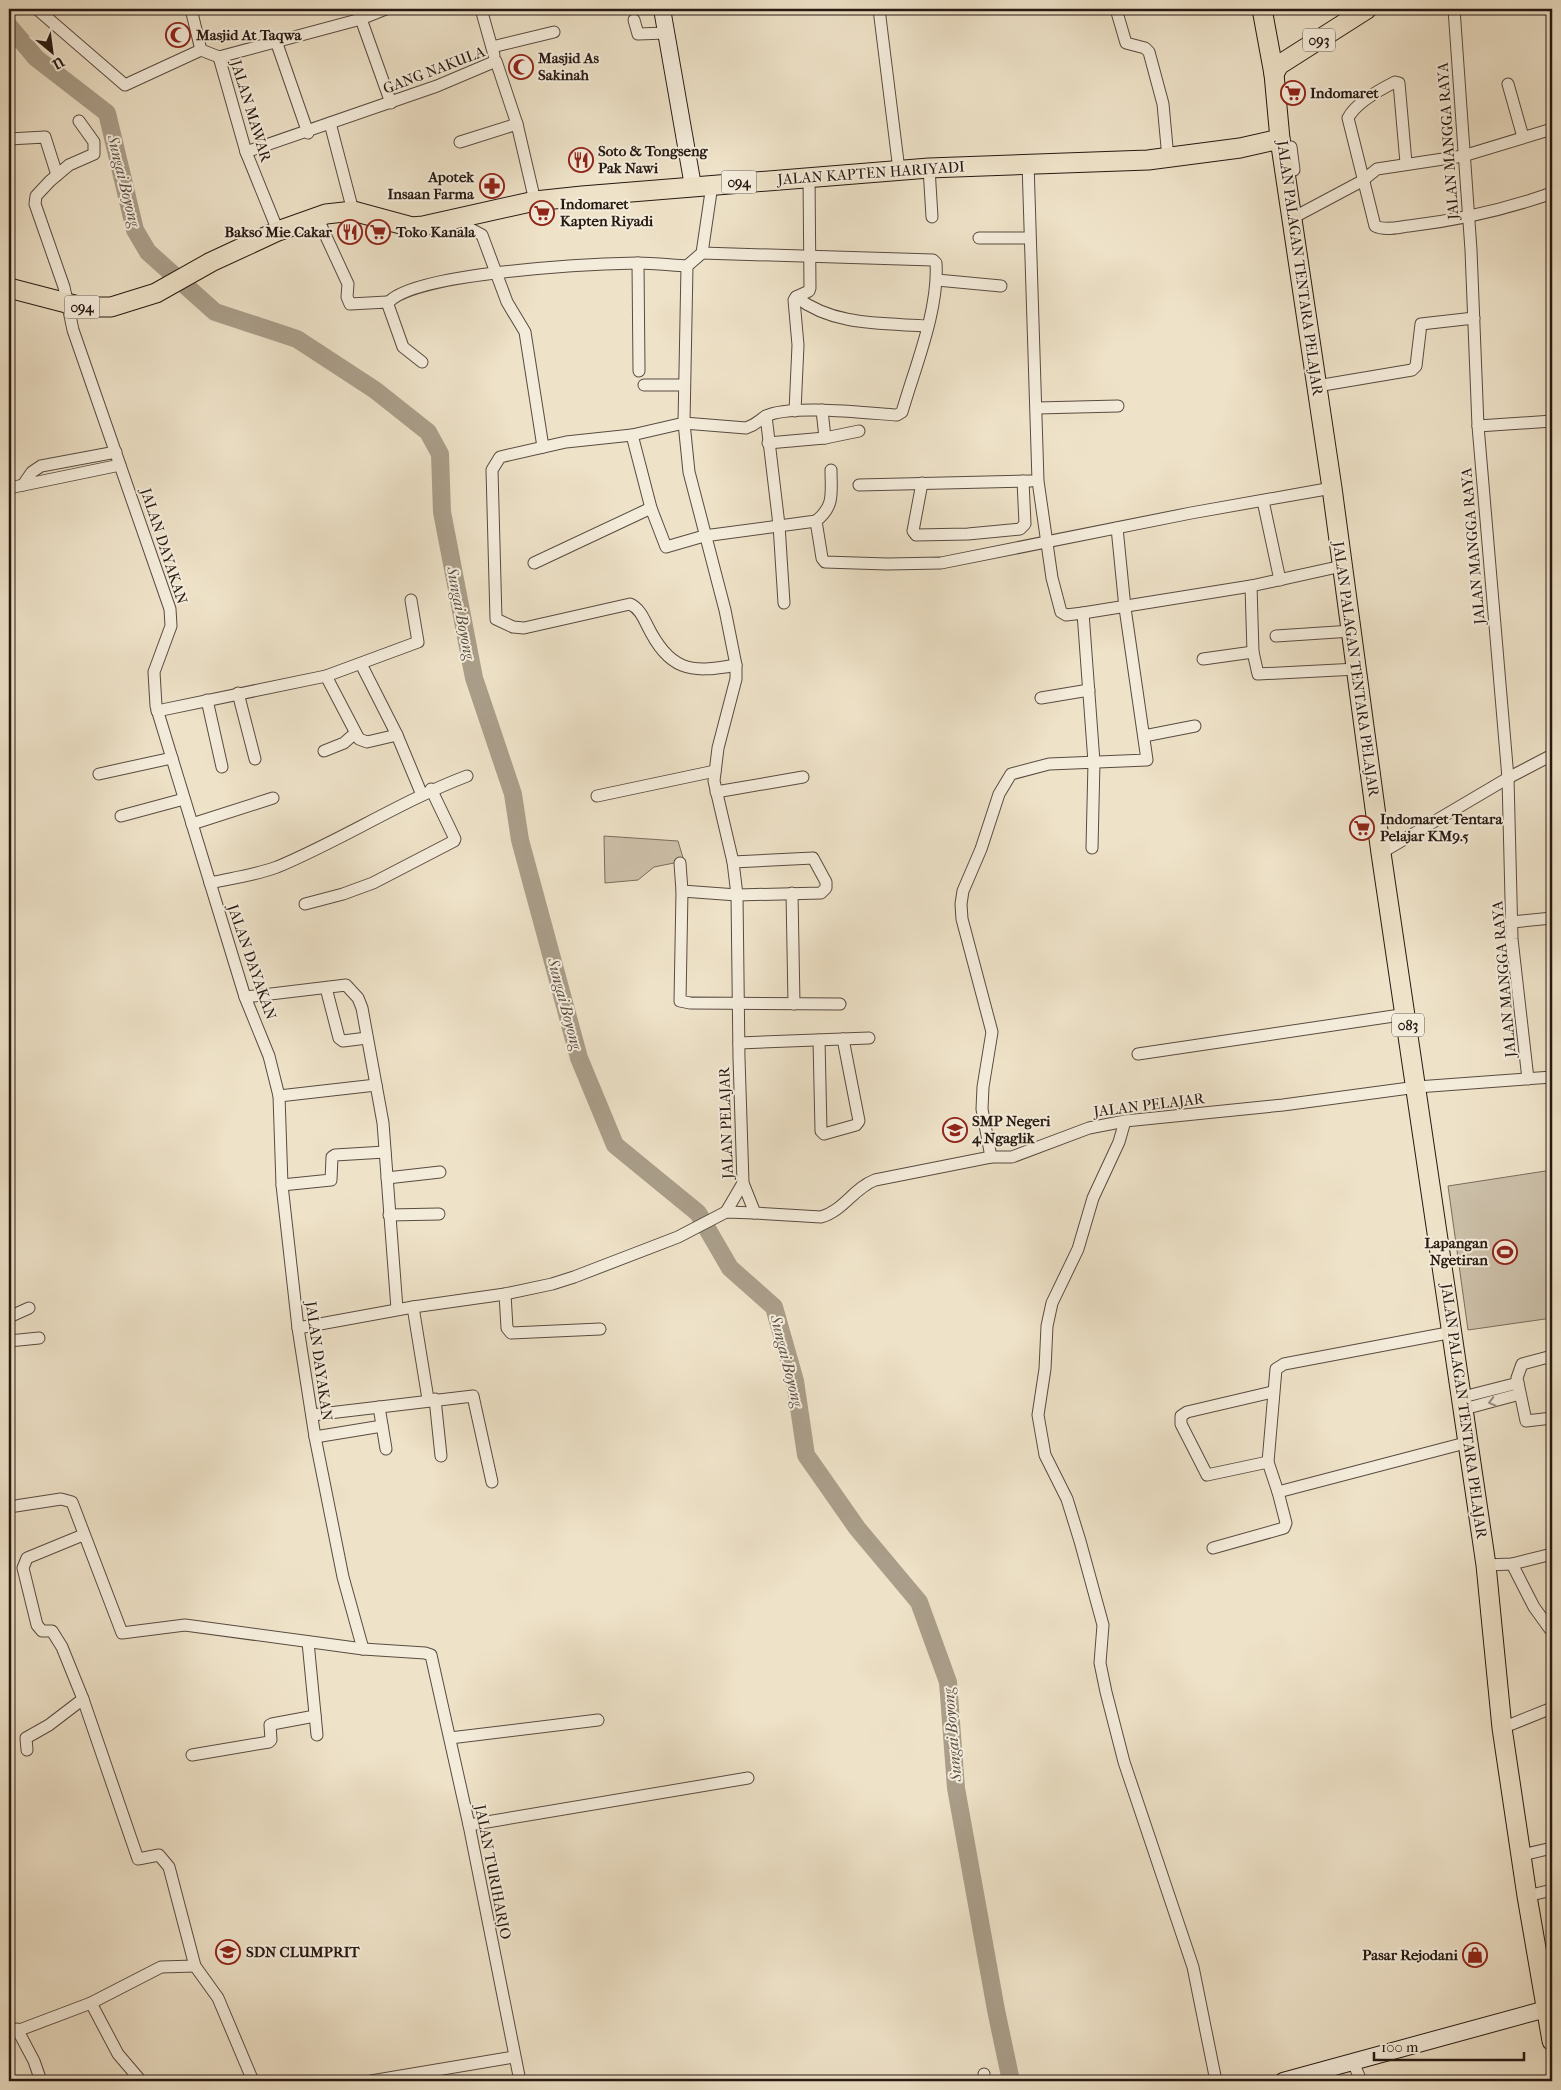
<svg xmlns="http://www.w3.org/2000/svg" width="1561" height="2090" font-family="'IM FELL French Canon',serif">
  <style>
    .green { fill: #ccc0a9; stroke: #7a6c5e }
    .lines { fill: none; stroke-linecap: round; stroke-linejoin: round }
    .river { stroke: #aa9e8a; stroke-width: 18 }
    .minor-casing { stroke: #594b40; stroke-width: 13 }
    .secondary-casing { stroke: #271912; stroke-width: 18 }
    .primary-casing { stroke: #271912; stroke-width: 21 }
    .minor { stroke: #f4ecdb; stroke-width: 11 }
    .secondary { stroke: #f4ecdb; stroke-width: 16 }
    .primary { stroke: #eee2c8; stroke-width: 19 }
    .oneway { stroke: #988d81 }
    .labels { text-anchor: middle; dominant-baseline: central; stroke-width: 4; stroke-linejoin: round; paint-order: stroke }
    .shield { fill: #f4ecdb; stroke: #64584e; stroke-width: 1 }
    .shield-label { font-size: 14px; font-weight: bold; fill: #271912 }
    .poi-label { font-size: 15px; font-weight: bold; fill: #271912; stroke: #f4ecdb; text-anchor: start }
    .street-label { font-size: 15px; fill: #271912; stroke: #f4ecdb }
    .water-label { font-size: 16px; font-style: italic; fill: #5b4e42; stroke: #f4ecdb }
  </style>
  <rect width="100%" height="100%" fill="#eee2c8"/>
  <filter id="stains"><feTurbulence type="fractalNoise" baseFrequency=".004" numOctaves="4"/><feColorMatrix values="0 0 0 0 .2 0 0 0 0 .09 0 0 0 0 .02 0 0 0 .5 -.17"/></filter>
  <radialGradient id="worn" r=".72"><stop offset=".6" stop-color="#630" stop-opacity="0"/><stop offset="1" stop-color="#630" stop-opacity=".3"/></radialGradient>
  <g class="green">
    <polygon points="604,836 678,841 684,861 654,867 638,880 605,883"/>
    <polygon points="1552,1170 1552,1318 1468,1330 1448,1186"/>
  </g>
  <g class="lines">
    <polyline class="river" points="9,26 36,58 107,113 135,230 148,252 215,312 297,339 375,390 428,432 440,454 442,512 474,678 513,794 520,840 579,1058 615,1145 698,1213 730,1268 774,1307 795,1381 806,1455 857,1528 919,1602 948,1682 956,1788 996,2010 1011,2081"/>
    <defs>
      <g id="minor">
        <polyline points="37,9 125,85 201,50"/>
        <polyline points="191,9 201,50 219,57"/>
        <polyline points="481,9 494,55"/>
        <polyline points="879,9 899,170"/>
        <polyline points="1116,9 1126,43 1145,48 1149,52 1163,104 1168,158"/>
        <polyline points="1454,9 1471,250 1478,426 1508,778 1512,939 1528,1079"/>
        <polyline points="361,19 391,103"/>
        <polyline points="634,20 638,34 666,33"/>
        <polyline points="276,41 308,133"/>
        <polyline points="492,47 554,32"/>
        <polyline points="219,57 246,152 278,231"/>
        <polyline points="219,57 361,19 386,9"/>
        <polyline points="1508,84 1523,137"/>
        <polyline points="79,121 94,142 94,154 69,165 50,181 36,196 35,204 64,287 73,330 170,609 171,626 154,672 156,706 245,997 269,1056 279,1096 282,1185 298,1328 315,1437 343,1577 363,1649"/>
        <polyline points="330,123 353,211"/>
        <polyline points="9,139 45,137 57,175"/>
        <polyline points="460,142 517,124"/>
        <polyline points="1291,147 1294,170"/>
        <polyline points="246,152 437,86 496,61 517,124 535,201"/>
        <polyline points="1028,163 1038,481 1052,578 1061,612 1066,615 1083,613 1094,762 1092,848"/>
        <path d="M 1406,163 L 1399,83 L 1395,82 C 1379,90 1356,103 1348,118 L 1375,226 C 1385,231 1399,227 1409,226 C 1460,220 1504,210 1552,193"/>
        <polyline points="929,168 932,217"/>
        <path d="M 712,185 L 702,253 L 687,266 L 684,423 L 689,472 L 725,610 L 736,665 L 736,679 L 718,748 L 714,781 L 733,862 L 737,895 L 739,1058 L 743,1183 L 755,1213 L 821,1217 C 843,1211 854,1188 875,1180 L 991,1157 L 1012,1157 L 1089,1128 L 1125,1121 L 1283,1105 L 1417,1087 L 1552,1077"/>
        <polyline points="1300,214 1362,181 1377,169 1463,156 1552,129"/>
        <polyline points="317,217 348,284 347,297 350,304 387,302 403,347 422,362"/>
        <polyline points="462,217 469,228 482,235 507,302 525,332 543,447"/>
        <polyline points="979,238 1029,238"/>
        <path d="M 702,253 L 933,260 L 936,263 C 939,310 915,367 902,412 L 897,415 C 867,413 790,404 766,416 C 758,421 756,425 746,428 L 684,423 L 632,435 L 566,442 L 500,457 L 492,470 L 496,619 L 513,627 L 524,628 L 630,604 C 639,608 643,617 647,625 C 669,670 689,674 736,665"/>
        <polyline points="638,263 639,371"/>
        <polyline points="937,280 1001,286"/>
        <path d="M 796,297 C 834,326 881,323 927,326"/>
        <path d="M 388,303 C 413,272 593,264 637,263 C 653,263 670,265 687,266"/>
        <polyline points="644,385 684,385"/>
        <polyline points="1317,386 1412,370 1416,366 1421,324 1474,318"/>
        <polyline points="1037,408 1118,406"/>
        <polyline points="822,410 825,438"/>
        <polyline points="795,411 798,345 794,300 796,297 809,291 810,288 809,176"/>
        <polyline points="766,416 779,525 784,603"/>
        <polyline points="1478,426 1552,421"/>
        <polyline points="632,435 651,508 666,547 704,536 816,521 822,558 825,562 887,564 941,563 1191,513 1332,488"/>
        <polyline points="768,443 825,438 859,431"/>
        <polyline points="922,483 913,531 916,535 968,534 1020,529 1025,524 1023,481"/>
        <polyline points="23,485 32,472 41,466 116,452"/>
        <polyline points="859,485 1031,481"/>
        <polyline points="9,488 120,465"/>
        <polyline points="1263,501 1280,580"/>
        <path d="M 816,521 C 835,506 831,493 831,470"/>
        <polyline points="534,563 651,508"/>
        <polyline points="1251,586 1253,652 1258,674 1357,669"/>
        <polyline points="1083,613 1251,586 1342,566"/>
        <polyline points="1276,636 1352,631"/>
        <polyline points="1203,659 1253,652"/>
        <polyline points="361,664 397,735 422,795"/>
        <polyline points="326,676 359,739 367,742 397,735"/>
        <polyline points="238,693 255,759"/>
        <polyline points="1041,698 1089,690"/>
        <polyline points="207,700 222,767"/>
        <polyline points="157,711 326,676 418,642 411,600"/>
        <polyline points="1144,736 1195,726"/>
        <polyline points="324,751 344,743 354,734"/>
        <polyline points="99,774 172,758"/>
        <polyline points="716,792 803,777"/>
        <polyline points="597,796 715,771"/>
        <polyline points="121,816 184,799"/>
        <polyline points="192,824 273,798"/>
        <polyline points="1381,853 1508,778 1552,755"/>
        <polyline points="680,863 682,891 680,1001 690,1003 840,1004"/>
        <path d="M 210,883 C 232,878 256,875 277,867 C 342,840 401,801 467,776"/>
        <polyline points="682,891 737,895 821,893 826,888 826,882 813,858 733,862"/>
        <polyline points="792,893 794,1004"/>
        <polyline points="305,904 343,894 373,883 454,841 455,839 431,789"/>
        <polyline points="1512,922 1552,918"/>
        <polyline points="326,988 339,1038 343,1041 367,1038"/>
        <polyline points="245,997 346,985 358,998 362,1008 383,1123 397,1309"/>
        <polyline points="819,1040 821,1131 824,1134 856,1125 859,1121 843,1039"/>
        <polyline points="739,1043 869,1038"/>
        <polyline points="1138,1054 1407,1014"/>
        <polyline points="279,1096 376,1085"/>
        <polyline points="1125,1121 1119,1142 1093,1198 1078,1249 1052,1303 1047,1326 1045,1369 1038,1415 1045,1455 1067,1499 1080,1541 1103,1625 1100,1663 1106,1692 1124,1762 1193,1967 1216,2081"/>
        <polyline points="991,1157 982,1109 983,1087 992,1032 962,919 961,904 963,891 981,849 999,794 1011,774 1049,764 1147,760 1125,608 1117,528"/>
        <polyline points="387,1178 440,1172"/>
        <polyline points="282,1185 331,1180 332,1157 335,1155 385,1152"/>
        <polyline points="726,1212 743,1183"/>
        <polyline points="389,1215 439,1214"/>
        <polyline points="505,1294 507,1328 511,1333 600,1329"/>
        <polyline points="413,1307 428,1399"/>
        <polyline points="9,1317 29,1308"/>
        <polyline points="298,1328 413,1307 505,1294 552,1284 574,1277 678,1237 726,1212 755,1213"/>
        <polyline points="1453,1332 1284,1364 1276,1369 1268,1462 1278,1492 1469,1442"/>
        <polyline points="9,1341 39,1338"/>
        <polyline points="1552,1356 1522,1364 1517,1378 1526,1421 1552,1418"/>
        <polyline points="1463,1397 1518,1383"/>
        <polyline points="435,1399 441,1456"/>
        <polyline points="379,1407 386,1449"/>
        <polyline points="1464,1409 1520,1394"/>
        <polyline points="312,1415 473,1396 492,1482"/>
        <polyline points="315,1437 382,1426"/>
        <polyline points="1268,1462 1207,1475 1181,1424 1181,1416 1187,1412 1272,1392"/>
        <polyline points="9,1507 61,1499 72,1502 122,1633 185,1625 363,1649 425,1653 431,1655 469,1825 520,2081"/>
        <polyline points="83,1535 27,1558 23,1568 37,1625 42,1631 52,1631 62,1647 83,1699 138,1859 159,1855 169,1867 195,1966 218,1998 253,2081"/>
        <polyline points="1213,1548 1284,1528 1286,1523 1278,1492"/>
        <polyline points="1512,1564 1534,1607 1552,1632"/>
        <polyline points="1486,1565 1512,1564 1552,1554"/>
        <polyline points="308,1642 317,1735"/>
        <polyline points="1502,1728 1552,1708"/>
        <polyline points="450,1738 598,1720"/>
        <polyline points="27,1750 26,1738 49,1725 83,1699"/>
        <polyline points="192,1755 269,1742 271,1740 270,1725 272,1724 315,1716"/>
        <polyline points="469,1825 748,1778"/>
        <polyline points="1522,1855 1552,1848"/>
        <polyline points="1527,1896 1552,1890"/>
        <polyline points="91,2003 118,2054 141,2081"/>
        <polyline points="17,2029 34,2061 41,2081"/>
        <polyline points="9,2034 91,2003 161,1967 195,1966"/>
        <polyline points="1353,2062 1361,2081"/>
        <polyline points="984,2074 984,2081"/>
        <polyline points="371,2081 514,2057"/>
      </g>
      <g id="secondary">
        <polyline points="662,9 693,186"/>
        <polyline points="1283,2081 1546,2009"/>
      </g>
      <g id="primary">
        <polyline points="1262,9 1274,74 1280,139 1332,488 1381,853 1486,1565 1502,1728 1527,1896 1552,2041"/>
        <polyline points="1274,74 1279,65 1367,9"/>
        <polyline points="9,288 82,307 111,307 156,293 211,262 278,231 326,214 353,211 412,227 423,226 535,201 582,196 929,168 1148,160 1240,148 1280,139"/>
      </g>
    </defs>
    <use href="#minor" class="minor-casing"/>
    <use href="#secondary" class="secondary-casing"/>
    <use href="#primary" class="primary-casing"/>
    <use href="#minor" class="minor"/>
    <use href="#secondary" class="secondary"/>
    <use href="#primary" class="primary"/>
  </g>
  <defs><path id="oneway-chevron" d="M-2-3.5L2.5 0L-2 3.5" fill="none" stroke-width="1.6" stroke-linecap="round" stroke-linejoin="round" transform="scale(1.25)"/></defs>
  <use class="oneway" href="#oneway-chevron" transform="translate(1492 1402) rotate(165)"/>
  <defs>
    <symbol id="mosque-ring" viewBox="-11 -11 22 22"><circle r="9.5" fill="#f4ecdb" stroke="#8f2418" stroke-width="1.5"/><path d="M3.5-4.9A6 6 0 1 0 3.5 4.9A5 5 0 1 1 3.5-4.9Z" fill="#8f2418"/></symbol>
    <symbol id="supermarket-ring" viewBox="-11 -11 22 22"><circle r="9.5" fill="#f4ecdb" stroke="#8f2418" stroke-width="1.5"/><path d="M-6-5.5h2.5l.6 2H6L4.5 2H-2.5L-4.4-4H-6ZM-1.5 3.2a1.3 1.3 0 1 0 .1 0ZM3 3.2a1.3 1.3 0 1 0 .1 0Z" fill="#8f2418"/></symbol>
    <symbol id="restaurant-ring" viewBox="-11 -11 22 22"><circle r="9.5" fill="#f4ecdb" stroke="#8f2418" stroke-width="1.5"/><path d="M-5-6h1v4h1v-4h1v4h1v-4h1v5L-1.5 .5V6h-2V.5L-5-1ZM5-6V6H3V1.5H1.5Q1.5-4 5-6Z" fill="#8f2418"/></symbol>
    <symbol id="pharmacy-ring" viewBox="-11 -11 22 22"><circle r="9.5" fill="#f4ecdb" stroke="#8f2418" stroke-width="1.5"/><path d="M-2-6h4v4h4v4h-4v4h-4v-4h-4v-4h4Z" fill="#8f2418"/></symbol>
    <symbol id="school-ring" viewBox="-11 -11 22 22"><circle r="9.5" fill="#f4ecdb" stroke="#8f2418" stroke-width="1.5"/><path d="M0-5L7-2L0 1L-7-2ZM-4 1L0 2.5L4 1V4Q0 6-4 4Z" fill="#8f2418"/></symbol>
    <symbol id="stadium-ring" viewBox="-11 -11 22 22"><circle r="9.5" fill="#f4ecdb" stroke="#8f2418" stroke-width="1.5"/><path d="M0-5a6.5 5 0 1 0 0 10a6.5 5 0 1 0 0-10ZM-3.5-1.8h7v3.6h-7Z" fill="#8f2418"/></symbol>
    <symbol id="shop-ring" viewBox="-11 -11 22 22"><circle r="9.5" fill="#f4ecdb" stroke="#8f2418" stroke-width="1.5"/><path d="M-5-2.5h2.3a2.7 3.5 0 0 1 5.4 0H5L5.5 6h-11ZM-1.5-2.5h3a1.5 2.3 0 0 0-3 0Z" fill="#8f2418"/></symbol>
  </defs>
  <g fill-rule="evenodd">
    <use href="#mosque-ring" x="164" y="21" width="28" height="28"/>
    <use href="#mosque-ring" x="507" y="53" width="28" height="28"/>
    <use href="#supermarket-ring" x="1279" y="79" width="28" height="28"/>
    <use href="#restaurant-ring" x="567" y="146" width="28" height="28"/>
    <use href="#pharmacy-ring" x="478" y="172" width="28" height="28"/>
    <use href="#supermarket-ring" x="528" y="199" width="28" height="28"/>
    <use href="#restaurant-ring" x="336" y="218" width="28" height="28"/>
    <use href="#supermarket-ring" x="364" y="218" width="28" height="28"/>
    <use href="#supermarket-ring" x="1348" y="814" width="28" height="28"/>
    <use href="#school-ring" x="941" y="1116" width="28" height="28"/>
    <use href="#stadium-ring" x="1491" y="1238" width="28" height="28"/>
    <use href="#school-ring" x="214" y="1938" width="28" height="28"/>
    <use href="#shop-ring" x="1461" y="1941" width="28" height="28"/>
  </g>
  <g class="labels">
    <g class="shield">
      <rect x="1303" y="28.5" width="32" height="23" rx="4"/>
      <rect x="721.5" y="170.5" width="35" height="23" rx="4"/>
      <rect x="64.5" y="295.5" width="35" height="23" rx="4"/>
      <rect x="1392" y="1013.5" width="32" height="23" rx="4"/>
    </g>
    <g class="shield-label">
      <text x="1319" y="40">093</text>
      <text x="739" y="182">094</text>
      <text x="82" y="307">094</text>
      <text x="1408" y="1025">083</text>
    </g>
    <g class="poi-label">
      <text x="196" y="35">Masjid At Taqwa</text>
      <text x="538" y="58">Masjid As<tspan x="538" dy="17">Sakinah</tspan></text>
      <text x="1310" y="93">Indomaret</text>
      <text x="598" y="151">Soto &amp; Tongseng<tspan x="598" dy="17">Pak Nawi</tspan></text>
      <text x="474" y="177" text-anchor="end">Apotek<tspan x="474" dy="17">Insaan Farma</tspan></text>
      <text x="560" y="204">Indomaret<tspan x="560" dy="17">Kapten Riyadi</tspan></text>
      <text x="332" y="232" text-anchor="end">Bakso Mie Cakar</text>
      <text x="396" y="232">Toko Kanala</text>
      <text x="1380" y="819">Indomaret Tentara<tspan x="1380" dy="17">Pelajar KM9.5</tspan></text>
      <text x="972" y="1121">SMP Negeri<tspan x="972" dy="17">4 Ngaglik</tspan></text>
      <text x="1488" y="1243" text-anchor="end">Lapangan<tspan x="1488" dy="17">Ngetiran</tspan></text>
      <text x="246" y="1952">SDN CLUMPRIT</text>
      <text x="1458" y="1955" text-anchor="end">Pasar Rejodani</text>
    </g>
    <g class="street-label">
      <text transform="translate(434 70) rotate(-21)">GANG NAKULA</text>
      <text transform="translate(251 111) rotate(73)">JALAN MAWAR</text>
      <text transform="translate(1448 141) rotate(-94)">JALAN MANGGA RAYA</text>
      <text transform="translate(871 173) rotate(-4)">JALAN KAPTEN HARIYADI</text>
      <text transform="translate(1300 268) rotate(82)">JALAN PALAGAN TENTARA PELAJAR</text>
      <text transform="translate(164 546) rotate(72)">JALAN DAYAKAN</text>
      <text transform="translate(1473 546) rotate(-95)">JALAN MANGGA RAYA</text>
      <text transform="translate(1356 669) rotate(82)">JALAN PALAGAN TENTARA PELAJAR</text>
      <text transform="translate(252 962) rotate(71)">JALAN DAYAKAN</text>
      <text transform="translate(1504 979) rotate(-95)">JALAN MANGGA RAYA</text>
      <text transform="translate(1149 1105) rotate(-7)">JALAN PELAJAR</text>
      <text transform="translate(726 1123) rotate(-92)">JALAN PELAJAR</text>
      <text transform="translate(319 1361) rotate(82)">JALAN DAYAKAN</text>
      <text transform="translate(1464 1411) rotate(82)">JALAN PALAGAN TENTARA PELAJAR</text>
      <text transform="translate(493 1872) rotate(79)">JALAN TURIHARJO</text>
    </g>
    <g class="water-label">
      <text transform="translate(124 181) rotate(76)">Sungai Boyong</text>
      <text transform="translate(461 613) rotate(79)">Sungai Boyong</text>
      <text transform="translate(565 1004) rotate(75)">Sungai Boyong</text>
      <text transform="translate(787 1361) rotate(76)">Sungai Boyong</text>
      <text transform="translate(952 1735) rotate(-95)">Sungai Boyong</text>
    </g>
  </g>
  <rect width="1561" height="2090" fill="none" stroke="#eee2c8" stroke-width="30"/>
  <rect x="10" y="10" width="1541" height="2070" fill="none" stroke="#271912" stroke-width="2.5"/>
  <rect x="15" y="15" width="1531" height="2060" fill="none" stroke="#271912"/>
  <g transform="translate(52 52) rotate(151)" stroke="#f4ecdb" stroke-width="4" paint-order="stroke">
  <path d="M0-4L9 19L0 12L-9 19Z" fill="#271912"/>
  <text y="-8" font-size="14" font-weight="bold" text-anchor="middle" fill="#271912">U</text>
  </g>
  <path d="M1374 2052v8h150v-8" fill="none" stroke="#271912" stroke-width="2.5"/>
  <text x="1381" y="2052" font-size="15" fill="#271912" stroke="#f4ecdb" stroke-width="4" paint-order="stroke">100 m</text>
  <rect width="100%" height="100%" filter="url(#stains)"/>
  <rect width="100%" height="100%" fill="url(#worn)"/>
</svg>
